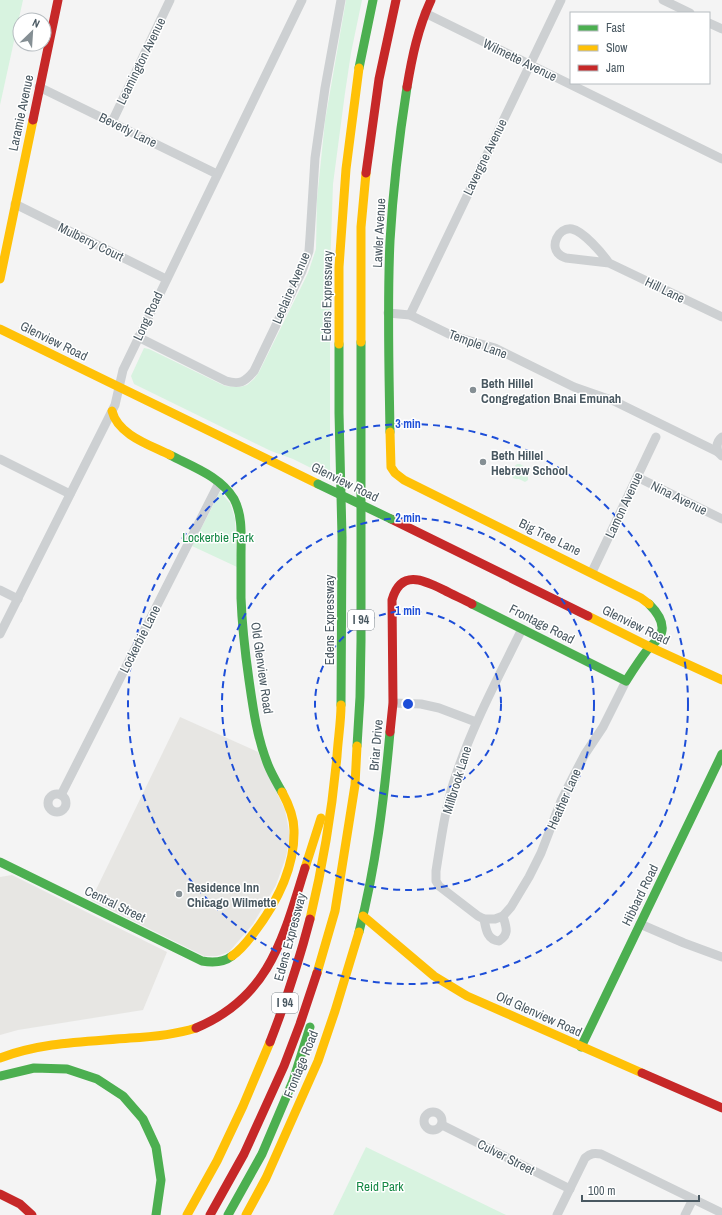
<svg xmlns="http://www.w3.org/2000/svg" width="722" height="1215" font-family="'Archivo Narrow',sans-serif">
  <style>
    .commercial { fill: #e7e6e3 }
    .green { fill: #d8f3e0 }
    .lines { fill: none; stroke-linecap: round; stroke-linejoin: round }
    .street { stroke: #cdd0d2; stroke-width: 9 }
    .fast { stroke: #4caf50; stroke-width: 9 }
    .slow { stroke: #ffc107; stroke-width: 9 }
    .jam { stroke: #c62828; stroke-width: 9 }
    .fast-bridge { stroke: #4caf50; stroke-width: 9 }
    .ring { fill: none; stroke: #1d4ed8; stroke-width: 2; stroke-dasharray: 7 5 }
    .poi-dot { fill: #858f94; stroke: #fff; stroke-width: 1.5 }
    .labels { text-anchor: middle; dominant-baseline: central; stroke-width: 3; stroke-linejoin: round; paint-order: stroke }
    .shield { fill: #fff; stroke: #808a90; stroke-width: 1 }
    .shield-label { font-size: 12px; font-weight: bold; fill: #495861 }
    .street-label { font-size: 13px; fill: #495861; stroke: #fff }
    .poi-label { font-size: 13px; font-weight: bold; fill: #495861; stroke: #fff; text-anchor: start }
    .park-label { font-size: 13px; fill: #158845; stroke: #fff }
    .centre { fill: #1d4ed8; stroke: #fff; stroke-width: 2 }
    .ring-label { font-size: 12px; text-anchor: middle; font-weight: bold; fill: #1d4ed8; stroke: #fff; stroke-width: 3; stroke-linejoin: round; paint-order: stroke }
  </style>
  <rect width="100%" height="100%" fill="#f4f4f4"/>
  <g class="commercial">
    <polygon points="180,717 258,752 285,810 290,836 286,857 276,885 253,924 229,952 217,956 204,956 91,900"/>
    <polygon points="12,875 167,952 143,1010 18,1030 0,1035 0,877"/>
  </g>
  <g class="green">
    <polygon points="0,0 23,0 0,105"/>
    <polygon points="346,0 362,0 351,53 345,93 333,184 330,271 330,465 331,478 293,459 271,451 134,384 131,376 144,348 149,349 225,386 240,387 247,385 254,379 259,372 308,273 316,249 317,199 325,121"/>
    <path d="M 517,464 L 520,464 L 525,467 L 526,474 L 528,477 L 528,480 L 525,482 L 519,479 L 516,479 L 513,478 C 511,473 512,468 517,464 Z"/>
    <polygon points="220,492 230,503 235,519 237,567 192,546"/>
    <polygon points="366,1147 506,1215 333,1215"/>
  </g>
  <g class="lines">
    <g class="street">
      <polyline points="663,0 690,13"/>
      <polyline points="425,13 722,159"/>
      <polyline points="709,23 722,29"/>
      <polyline points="39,87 217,174"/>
      <polyline points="112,122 170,0"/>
      <polyline points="15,204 166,279"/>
      <path d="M 609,263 C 602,253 583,231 572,229 C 558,227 549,247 560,255 C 562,257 564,257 566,258 L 609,263 L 722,317"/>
      <polyline points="388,313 410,315 453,336 495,348 574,387 614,401 718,452 722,456"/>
      <polyline points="410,315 561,0"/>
      <path d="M 138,337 L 226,381 C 240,385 245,382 254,371 L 302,271 L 309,251 L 310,237 L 315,158 L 325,88 L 341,0"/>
      <path d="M 718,452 C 716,446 717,441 722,437"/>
      <polyline points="0,459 70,494"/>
      <polyline points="637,477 722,519"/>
      <polyline points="592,572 656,437"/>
      <polyline points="0,590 18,599"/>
      <path d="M 522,629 C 498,678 472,726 455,778 C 445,808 441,840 436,871 L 436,881 L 439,886 L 478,916 L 484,919 L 495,919 L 503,916 L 511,907 L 529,877 L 541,853 L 561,801 L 572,779 L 585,754 L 603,727 L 626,681"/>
      <polyline points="0,634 115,405 123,370 302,0"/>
      <polyline points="393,703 421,704 439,708 476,722"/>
      <circle cx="57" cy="803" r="9"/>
      <polyline points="61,795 219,483"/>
      <path d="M 484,919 C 486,929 487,940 499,941 C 510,934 506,927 503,916"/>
      <polyline points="640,924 684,943 722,957"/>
      <circle cx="433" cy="1121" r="9"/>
      <polyline points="442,1125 570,1189"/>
      <path d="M 557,1215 L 585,1158 C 591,1153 594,1153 601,1154 L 722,1213"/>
      <polyline points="685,1215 693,1199"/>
    </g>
    <g class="fast">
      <polyline points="359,68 373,0"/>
      <polyline points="339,344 339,413 342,537 341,705"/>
      <path d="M 390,432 C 389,368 387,304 390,241 C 393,189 399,138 407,87"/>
      <path d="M 170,455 C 193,467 220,476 234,499 C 243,516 241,537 241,556 C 241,570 241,584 241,598 C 242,626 245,652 249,680 C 253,708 257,738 268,765 C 272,775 277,783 282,792"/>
      <path d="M 472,604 L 626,681 C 633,670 640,659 648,649 C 651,645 656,642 659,638 C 667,626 658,613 649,604"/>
      <polyline points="357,746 360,697 361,641 361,342"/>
      <path d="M 0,862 L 202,961 C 213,963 223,963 232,956"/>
      <path d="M 359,932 C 376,866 384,799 390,732"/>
      <polyline points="581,1047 722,754"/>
      <polyline points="0,1076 34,1068 67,1069 97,1079 123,1096 143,1119 156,1147 161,1180 156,1215"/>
      <polyline points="228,1215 262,1154 293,1081 310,1027"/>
    </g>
    <g class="slow">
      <polyline points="0,279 33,120"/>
      <polyline points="0,329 318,484"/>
      <polyline points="361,342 361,227 366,173"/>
      <polyline points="339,344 339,267 346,169 359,68"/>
      <path d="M 112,411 C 118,435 150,445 170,455"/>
      <polyline points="390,432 391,467 395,473 404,480 641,598 649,604"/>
      <polyline points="588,616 650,647 722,680"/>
      <polyline points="305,868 321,818"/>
      <polyline points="363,916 434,976 467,996 642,1073"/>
      <path d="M 310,919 C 323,865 332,811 337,756 C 338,739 341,722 341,705"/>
      <path d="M 232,956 C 241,950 247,942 253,934 C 276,904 295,868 294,830 C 294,816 288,803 282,792"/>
      <polyline points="317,973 335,911 355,785 357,746"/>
      <path d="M 0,1058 C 43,1042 84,1042 130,1038 C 152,1037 174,1035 196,1028"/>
      <polyline points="187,1215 217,1161 243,1106 270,1042"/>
      <polyline points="246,1215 266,1178 318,1061 335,1011 359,932"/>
    </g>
    <g class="jam">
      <path d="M 407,87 C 412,57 418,28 431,0"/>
      <polyline points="33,120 58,0"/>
      <polyline points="366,173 379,79 396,0"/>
      <polyline points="391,519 588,616"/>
      <path d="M 390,732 L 393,703 L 392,600 C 401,569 423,580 444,590 C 453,595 463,599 472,604"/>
      <path d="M 196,1028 C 270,997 283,938 305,868"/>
      <path d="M 270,1042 C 286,1001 299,961 310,919"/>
      <polyline points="642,1073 722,1108"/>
      <polyline points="0,1194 20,1204 32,1215"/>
      <polyline points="210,1215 244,1154 284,1066 300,1024 317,973"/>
    </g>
    <polyline class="fast-bridge" points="318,484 391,519"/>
  </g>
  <g class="ring">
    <circle cx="408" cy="704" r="93"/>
    <circle cx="408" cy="704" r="186"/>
    <circle cx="408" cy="704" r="280"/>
  </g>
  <g class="poi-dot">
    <circle cx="473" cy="390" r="4"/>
    <circle cx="483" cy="462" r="4"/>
    <circle cx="179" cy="894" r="4"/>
  </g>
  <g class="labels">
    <g class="shield">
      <rect x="348" y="610" width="26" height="20" rx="3"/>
      <rect x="272" y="993" width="26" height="20" rx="3"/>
    </g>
    <g class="shield-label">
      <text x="361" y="620">I 94</text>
      <text x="285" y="1003">I 94</text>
    </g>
    <g class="street-label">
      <text transform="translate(520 60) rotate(26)">Wilmette Avenue</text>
      <text transform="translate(141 61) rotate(-64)">Leamington Avenue</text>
      <text transform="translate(21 113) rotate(-78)">Laramie Avenue</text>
      <text transform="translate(128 130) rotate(26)">Beverly Lane</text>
      <text transform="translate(485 157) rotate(-64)">Lavergne Avenue</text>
      <text transform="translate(379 233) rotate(-87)">Lawler Avenue</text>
      <text transform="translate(91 242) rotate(26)">Mulberry Court</text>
      <text transform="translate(291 288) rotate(-67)">Leclaire Avenue</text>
      <text transform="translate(665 290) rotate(26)">Hill Lane</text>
      <text transform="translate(327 296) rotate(-89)">Edens Expressway</text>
      <text transform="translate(148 316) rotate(-65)">Long Road</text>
      <text transform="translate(54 341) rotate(26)">Glenview Road</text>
      <text transform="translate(478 344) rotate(20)">Temple Lane</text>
      <text transform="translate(345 482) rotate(26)">Glenview Road</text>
      <text transform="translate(679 498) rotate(26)">Nina Avenue</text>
      <text transform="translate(624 505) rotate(-65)">Lamon Avenue</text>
      <text transform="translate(550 537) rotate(26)">Big Tree Lane</text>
      <text transform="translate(329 620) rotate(-90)">Edens Expressway</text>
      <text transform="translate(542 624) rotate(27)">Frontage Road</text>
      <text transform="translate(636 625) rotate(26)">Glenview Road</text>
      <text transform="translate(140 639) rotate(-63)">Lockerbie Lane</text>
      <text transform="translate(262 668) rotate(82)">Old Glenview Road</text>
      <text transform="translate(376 745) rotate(-85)">Briar Drive</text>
      <text transform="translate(457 780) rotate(-73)">Millbrook Lane</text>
      <text transform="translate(564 799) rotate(-66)">Heather Lane</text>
      <text transform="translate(640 895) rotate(-64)">Hibbard Road</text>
      <text transform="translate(115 904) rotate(26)">Central Street</text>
      <text transform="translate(290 937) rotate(-75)">Edens Expressway</text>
      <text transform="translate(539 1014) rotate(24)">Old Glenview Road</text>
      <text transform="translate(301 1064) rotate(-68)">Frontage Road</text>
      <text transform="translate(506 1157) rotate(27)">Culver Street</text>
    </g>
    <g class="poi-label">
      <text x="481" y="383">Beth Hillel<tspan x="481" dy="15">Congregation Bnai Emunah</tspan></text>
      <text x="491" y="455">Beth Hillel<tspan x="491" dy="15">Hebrew School</tspan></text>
      <text x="187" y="887">Residence Inn<tspan x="187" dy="15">Chicago Wilmette</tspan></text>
    </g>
    <g class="park-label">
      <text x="218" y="537">Lockerbie Park</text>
      <text x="380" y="1186">Reid Park</text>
    </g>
  </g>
  <circle cx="408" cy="704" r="6" class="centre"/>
  <g class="ring-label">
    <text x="408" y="428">3 min</text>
    <text x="408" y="522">2 min</text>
    <text x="408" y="615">1 min</text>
  </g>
  <rect x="570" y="12" width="140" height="72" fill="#ffffff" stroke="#b6bcc0"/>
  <rect x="578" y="25" width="20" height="6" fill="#4caf50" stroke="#b6bcc0"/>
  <text x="606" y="32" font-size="12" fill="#495861">Fast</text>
  <rect x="578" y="45" width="20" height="6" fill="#ffc107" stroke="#b6bcc0"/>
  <text x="606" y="52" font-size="12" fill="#495861">Slow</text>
  <rect x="578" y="65" width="20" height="6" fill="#c62828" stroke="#b6bcc0"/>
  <text x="606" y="72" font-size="12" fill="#495861">Jam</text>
  <g transform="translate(32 32) rotate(25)"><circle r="19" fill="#ffffff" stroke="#b6bcc0"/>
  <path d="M0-3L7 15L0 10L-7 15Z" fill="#858f94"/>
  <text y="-6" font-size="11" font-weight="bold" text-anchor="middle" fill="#495861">N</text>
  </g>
  <path d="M582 1195v6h117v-6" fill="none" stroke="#495861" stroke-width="2"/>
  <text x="588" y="1195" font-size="12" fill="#495861" stroke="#ffffff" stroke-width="3" paint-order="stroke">100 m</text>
</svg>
